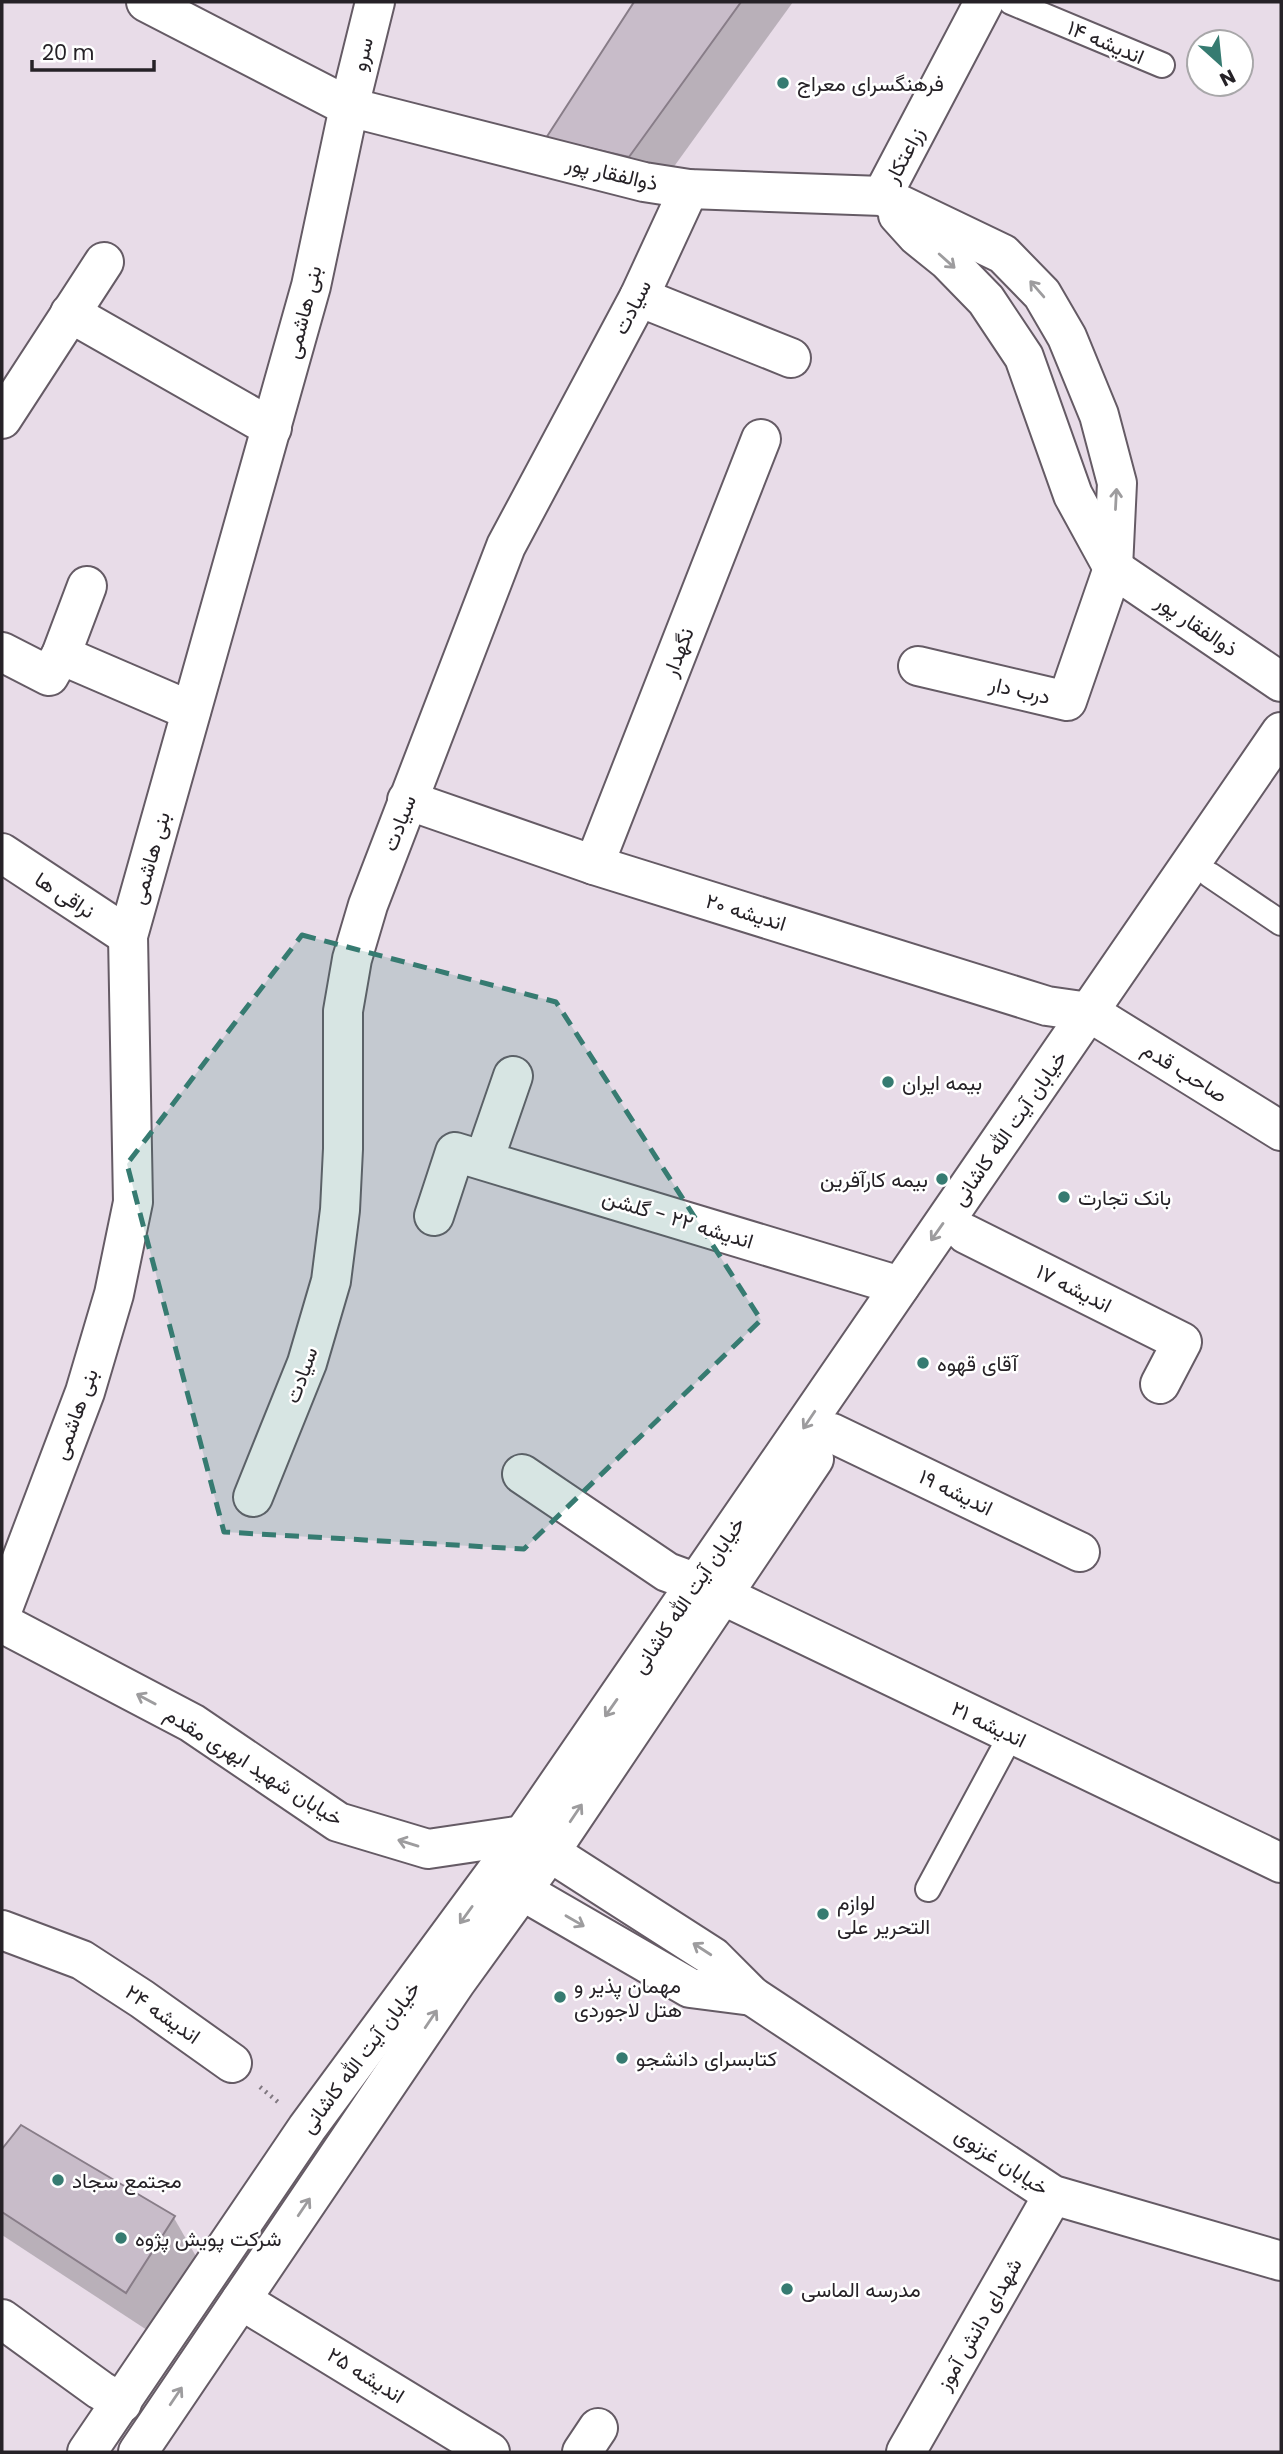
<svg xmlns="http://www.w3.org/2000/svg" width="1283" height="2454" font-family="Poppins,Vazirmatn,sans-serif">
  <style>
    .shadow { fill: #0003 }
    .building { fill: #c8bcc9; stroke: #887d88; stroke-width: 2 }
    .lines { fill: none; stroke-linecap: round; stroke-linejoin: round }
    .lane-casing { stroke: #655b65; stroke-width: 28 }
    .street-casing { stroke: #655b65; stroke-width: 42 }
    .secondary-casing { stroke: #655b65; stroke-width: 42 }
    .path { stroke: #7f777f; stroke-width: 4.5; stroke-dasharray: 2 5; stroke-linecap: butt }
    .lane { stroke: #fff; stroke-width: 24 }
    .street { stroke: #fff; stroke-width: 38 }
    .secondary { stroke: #fff; stroke-width: 38 }
    .oneway { stroke: #9d9c9e }
    .marked { fill: #367b71; fill-opacity: 0.2; stroke: #367b71; stroke-width: 5; stroke-dasharray: 14 9; stroke-linejoin: round }
    .poi-dot { fill: #367b71; stroke: #fff; stroke-width: 2.5 }
    .labels { text-anchor: middle; dominant-baseline: central; stroke-width: 5; stroke-linejoin: round; paint-order: stroke }
    .street-label { font-size: 21px; fill: #262227; stroke: #fff }
    .poi-label { font-size: 21px; fill: #262227; stroke: #fff; text-anchor: start }
  </style>
  <rect width="100%" height="100%" fill="#e8dce8"/>
  <g class="shadow">
    <polygon points="636,2 793,2 652,197 548,138"/>
    <polygon points="22,2127 174,2218 197,2258 150,2332 2,2235 2,2152"/>
  </g>
  <g class="building">
    <polygon points="634,2 741,2 629,157 546,138"/>
    <polygon points="21,2125 175,2216 126,2293 2,2212 2,2149"/>
  </g>
  <g class="lines">
    <defs>
      <g id="lane">
        <polyline points="1011,2 1162,65"/>
        <polyline points="1210,875 1281,923"/>
        <polyline points="928,1889 1011,1735"/>
      </g>
      <g id="street">
        <polyline points="639,297 791,358"/>
        <polyline points="70,313 272,428"/>
        <polyline points="2,419 104,262"/>
        <polyline points="2,652 49,676 61,655 191,711"/>
        <polyline points="61,655 87,586"/>
        <polyline points="918,666 1067,701 1113,568"/>
        <polyline points="407,800 594,865 1047,1006 1089,1012 1281,1131"/>
        <polyline points="2,853 128,936"/>
        <polyline points="594,865 761,439"/>
        <polyline points="484,1160 513,1076"/>
        <polyline points="434,1216 455,1152 900,1286"/>
        <polyline points="966,1234 1182,1342 1160,1384"/>
        <polyline points="832,1433 1080,1552"/>
        <polyline points="522,1474 667,1572 697,1583 1281,1863"/>
        <polyline points="253,1497 307,1363 331,1281 340,1210 343,1149 343,1011 352,959 368,905 506,546 639,297 689,189"/>
        <polyline points="2,1611 85,1392 114,1294 133,1202 128,936 311,286 349,107 375,2"/>
        <polyline points="2,1930 82,1960 142,1999 232,2063"/>
        <polyline points="241,2300 490,2452"/>
        <polyline points="2,2319 100,2390 122,2403"/>
        <polyline points="582,2452 598,2428"/>
        <polyline points="906,2452 1053,2195"/>
      </g>
      <g id="secondary">
        <polyline points="146,2 349,107 644,182 689,189 882,196 1003,254 1042,294 1067,337 1099,415 1117,483 1113,568"/>
        <polyline points="882,196 984,2"/>
        <polyline points="898,215 917,236 948,261 986,300 1024,357 1073,495 1113,568 1281,682"/>
        <polyline points="2,1623 192,1723 338,1822 428,1849 523,1835 713,1957 752,1996 1053,2195 1281,2261"/>
        <polyline points="500,1878 690,1988 752,1996"/>
        <polyline points="87,2452 307,2128 523,1835 1281,732"/>
        <polyline points="138,2452 456,1982 550,1852 814,1459"/>
      </g>
    </defs>
    <use href="#lane" class="lane-casing"/>
    <use href="#street" class="street-casing"/>
    <use href="#secondary" class="secondary-casing"/>
    <polyline class="path" points="260,2087 278,2102"/>
    <use href="#lane" class="lane"/>
    <use href="#street" class="street"/>
    <use href="#secondary" class="secondary"/>
  </g>
  <defs><path id="oneway-shaft" d="M-6 0H5M1.5-3L5.5 0L1.5 3" fill="none" stroke-width="1.6" stroke-linecap="round" stroke-linejoin="round" transform="scale(1.75)"/></defs>
  <g class="oneway">
    <use href="#oneway-shaft" transform="translate(947 261) rotate(42)"/>
    <use href="#oneway-shaft" transform="translate(1037 289) rotate(-131)"/>
    <use href="#oneway-shaft" transform="translate(1116 499) rotate(-87)"/>
    <use href="#oneway-shaft" transform="translate(937 1232) rotate(125)"/>
    <use href="#oneway-shaft" transform="translate(809 1420) rotate(124)"/>
    <use href="#oneway-shaft" transform="translate(146 1699) rotate(-152)"/>
    <use href="#oneway-shaft" transform="translate(611 1708) rotate(125)"/>
    <use href="#oneway-shaft" transform="translate(576 1813) rotate(-56)"/>
    <use href="#oneway-shaft" transform="translate(408 1843) rotate(-163)"/>
    <use href="#oneway-shaft" transform="translate(466 1915) rotate(126)"/>
    <use href="#oneway-shaft" transform="translate(575 1921) rotate(30)"/>
    <use href="#oneway-shaft" transform="translate(702 1949) rotate(-147)"/>
    <use href="#oneway-shaft" transform="translate(431 2019) rotate(-56)"/>
    <use href="#oneway-shaft" transform="translate(304 2207) rotate(-56)"/>
    <use href="#oneway-shaft" transform="translate(176 2396) rotate(-56)"/>
  </g>
  <path class="marked" d="M 302,935 L 556,1002 L 761,1320 L 524,1549 L 224,1532 L 127,1164 Z"/>
  <g class="poi-dot">
    <circle cx="783" cy="83" r="7"/>
    <circle cx="888" cy="1082" r="7"/>
    <circle cx="942" cy="1179" r="7"/>
    <circle cx="1064" cy="1197" r="7"/>
    <circle cx="923" cy="1363" r="7"/>
    <circle cx="823" cy="1914" r="7"/>
    <circle cx="560" cy="1997" r="7"/>
    <circle cx="622" cy="2058" r="7"/>
    <circle cx="58" cy="2180" r="7"/>
    <circle cx="121" cy="2238" r="7"/>
    <circle cx="787" cy="2289" r="7"/>
  </g>
  <g class="labels">
    <g class="street-label">
      <text transform="translate(1106 42) rotate(23)">اندیشه ۱۴</text>
      <text transform="translate(362 54) rotate(-76)">سرو</text>
      <text transform="translate(904 155) rotate(-62)">زراعتکار</text>
      <text transform="translate(612 173) rotate(13)">ذوالفقار پور</text>
      <text transform="translate(632 307) rotate(-63)">سیادت</text>
      <text transform="translate(303 312) rotate(-76)">بنی هاشمی</text>
      <text transform="translate(1197 625) rotate(34)">ذوالفقار پور</text>
      <text transform="translate(678 652) rotate(-69)">نگهدار</text>
      <text transform="translate(1020 690) rotate(13)">درب دار</text>
      <text transform="translate(399 823) rotate(-69)">سیادت</text>
      <text transform="translate(150 858) rotate(-74)">بنی هاشمی</text>
      <text transform="translate(65 895) rotate(33)">نراقی ها</text>
      <text transform="translate(746 912) rotate(17)">اندیشه ۲۰</text>
      <text transform="translate(1185 1072) rotate(32)">صاحب قدم</text>
      <text transform="translate(1009 1128) rotate(-55)">خیابان آیت الله کاشانی</text>
      <text transform="translate(678 1219) rotate(17)">اندیشه ۲۲ - گلشن</text>
      <text transform="translate(1074 1288) rotate(27)">اندیشه ۱۷</text>
      <text transform="translate(301 1375) rotate(-70)">سیادت</text>
      <text transform="translate(75 1414) rotate(-70)">بنی هاشمی</text>
      <text transform="translate(956 1492) rotate(26)">اندیشه ۱۹</text>
      <text transform="translate(688 1595) rotate(-56)">خیابان آیت الله کاشانی</text>
      <text transform="translate(989 1724) rotate(26)">اندیشه ۲۱</text>
      <text transform="translate(254 1766) rotate(32)">خیابان شهید ابهری مقدم</text>
      <text transform="translate(163 2014) rotate(35)">اندیشه ۲۴</text>
      <text transform="translate(360 2057) rotate(-53)">خیابان آیت الله کاشانی</text>
      <text transform="translate(1002 2161) rotate(33)">خیابان غزنوی</text>
      <text transform="translate(979 2324) rotate(-60)">شهدای دانش آموز</text>
      <text transform="translate(366 2375) rotate(32)">اندیشه ۲۵</text>
    </g>
    <g class="poi-label">
      <text x="797" y="83">فرهنگسرای معراج</text>
      <text x="902" y="1082">بیمه ایران</text>
      <text x="928" y="1179" text-anchor="end">بیمه کارآفرین</text>
      <text x="1078" y="1197">بانک تجارت</text>
      <text x="937" y="1363">آقای قهوه</text>
      <text x="837" y="1902">لوازم<tspan x="837" dy="24">التحریر علی</tspan></text>
      <text x="574" y="1985">مهمان پذیر و<tspan x="574" dy="24">هتل لاجوردی</tspan></text>
      <text x="636" y="2058">کتابسرای دانشجو</text>
      <text x="72" y="2180">مجتمع سجاد</text>
      <text x="135" y="2238">شرکت پویش پژوه</text>
      <text x="801" y="2289">مدرسه الماسی</text>
    </g>
  </g>
  <rect width="1283" height="2454" fill="none" stroke="#262227" stroke-width="7"/>
  <g transform="translate(1220 63) rotate(153)"><circle r="33" fill="#ffffff" stroke="#a8a7a9" stroke-width="2"/>
  <path d="M0-5L12 26L0 18L-12 26Z" fill="#367b71"/>
  <text y="-10" font-size="19" font-weight="bold" text-anchor="middle" fill="#262227">N</text>
  </g>
  <path d="M32 60v10h122v-10" fill="none" stroke="#262227" stroke-width="3.5"/>
  <text x="42" y="60" font-size="21" fill="#262227" stroke="#ffffff" stroke-width="5" paint-order="stroke">20 m</text>
</svg>
